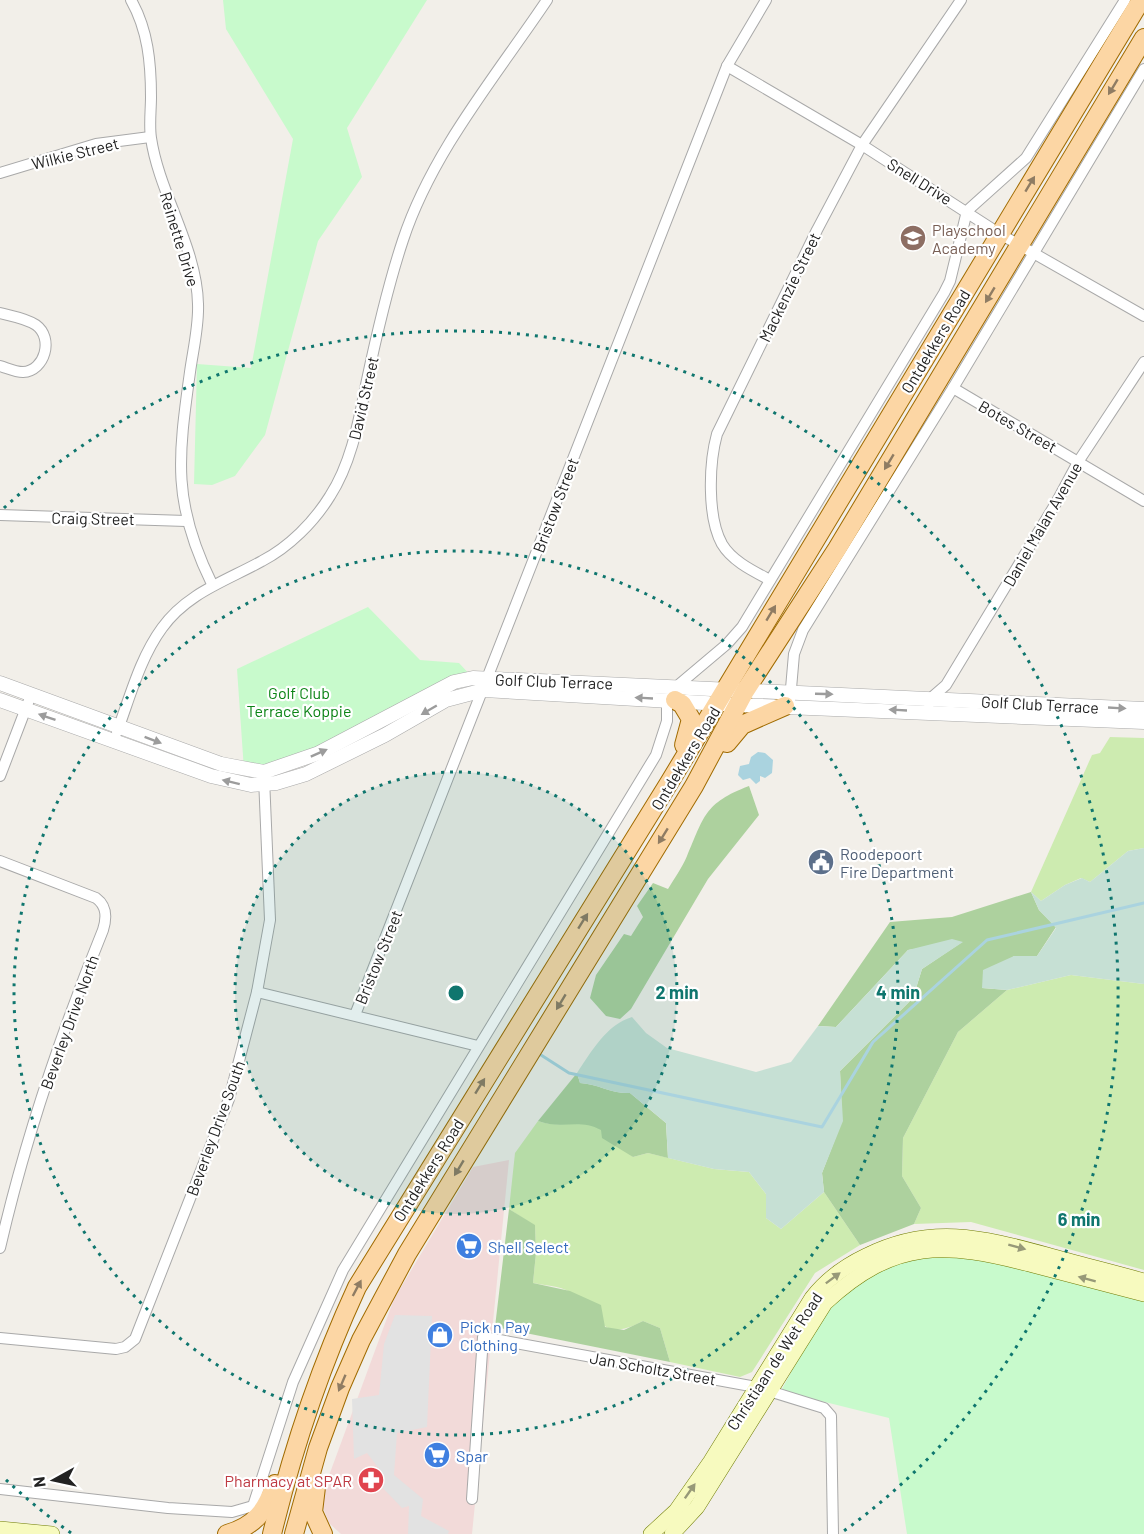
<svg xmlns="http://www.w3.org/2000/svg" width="1144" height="1534" font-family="Barlow,sans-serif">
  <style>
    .commercial { fill: #f2dad9 }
    .grass { fill: #cdebb0 }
    .forest { fill: #add19e }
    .wetland { fill: #c6e0d4 }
    .park { fill: #c8facc }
    .parking { fill: #e2e2e2 }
    .water { fill: #aad3df }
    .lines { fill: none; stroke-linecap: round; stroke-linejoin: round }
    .stream { stroke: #aad3df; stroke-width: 3 }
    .minor-casing { stroke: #a9a9a9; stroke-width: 12 }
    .tertiary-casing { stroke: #a9a9a9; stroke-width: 15 }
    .secondary-casing { stroke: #707d05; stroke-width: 16 }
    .primary-casing { stroke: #a06b00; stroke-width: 20 }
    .minor { stroke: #fff; stroke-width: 10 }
    .tertiary { stroke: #fff; stroke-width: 14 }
    .secondary { stroke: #f7fabf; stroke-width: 15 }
    .primary { stroke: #fcd6a4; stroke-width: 18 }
    .oneway { fill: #8f7c63 }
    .oneway2 { fill: #9c9c9c }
    .oneway3 { fill: #979978 }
    .ring { fill: none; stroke: #0f766e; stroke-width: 3; stroke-dasharray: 3 6 }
    .labels { text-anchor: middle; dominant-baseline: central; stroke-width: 4.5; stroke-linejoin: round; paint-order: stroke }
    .street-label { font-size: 16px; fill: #222; stroke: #fff }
    .education-label { font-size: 16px; fill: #785e54; stroke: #fff; text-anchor: start }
    .park-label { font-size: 16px; fill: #0c8416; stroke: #fff }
    .service-label { font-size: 16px; fill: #4e5e75; stroke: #fff; text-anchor: start }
    .shop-label { font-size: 16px; fill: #366cbe; stroke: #fff; text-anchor: start }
    .health-label { font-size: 16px; fill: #be3a42; stroke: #fff; text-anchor: end }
    .centre { fill: #0f766e; stroke: #fff; stroke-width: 3 }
    .ring-label { font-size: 18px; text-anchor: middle; font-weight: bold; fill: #0f766e; stroke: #fff; stroke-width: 4.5; stroke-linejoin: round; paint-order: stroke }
  </style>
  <rect width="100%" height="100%" fill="#f2efe9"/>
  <polygon class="commercial" points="509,1160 472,1534 341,1534 329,1523 320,1500 394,1299 473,1167"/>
  <g class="grass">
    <polygon points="1110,737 1144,738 1144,848 1128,851 1090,882 1081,878 1065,885 1041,901 1031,892 1092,755 1100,753"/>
    <polygon points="1071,975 1144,984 1144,1270 971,1222 914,1224 921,1208 902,1176 903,1138 958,1032 1007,990"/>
    <path d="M 538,1121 C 560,1129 576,1119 591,1124 C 606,1129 621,1147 633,1157 L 648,1153 L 714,1169 L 749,1172 L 766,1194 L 766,1218 L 781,1229 L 824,1192 L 860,1245 L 815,1273 L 752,1372 L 740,1377 L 670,1362 L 660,1328 L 643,1321 C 596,1346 601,1310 570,1292 C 560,1286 543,1285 533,1283 L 536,1253 L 535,1226 L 509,1209 L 515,1153 Z"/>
  </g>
  <g class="forest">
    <path d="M 749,786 L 759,815 L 708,879 L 631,1009 L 620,1019 L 606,1016 L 590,998 L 596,975 L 624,934 L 631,936 L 643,917 L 637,906 L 653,883 L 668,889 C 674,879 682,868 687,856 C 704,817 704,803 749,786 Z"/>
    <polygon points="1031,892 1039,910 1056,927 1037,956 1014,956 982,988 1007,990 958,1032 903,1138 902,1176 921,1208 914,1224 860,1245 824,1192 822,1173 842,1121 840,1071 913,998 922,969 962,942 908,950 836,1027 818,1026 890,922 952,917"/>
    <path d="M 577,1073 L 580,1083 C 598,1084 612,1094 630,1093 L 666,1123 L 668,1158 L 648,1153 L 633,1157 L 602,1138 L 601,1130 C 579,1118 562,1130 538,1121 Z"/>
    <polygon points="509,1209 535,1225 536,1253 533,1283 570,1291 601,1305 605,1327 624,1330 643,1321 660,1328 670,1362 495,1327"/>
  </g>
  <g class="wetland">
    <polygon points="1144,848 1144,984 1071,975 1007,990 982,988 983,970 1014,956 1037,956 1056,928 1039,910 1031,892 1041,901 1065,885 1082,878 1090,882 1128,851"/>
    <path d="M 952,939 L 963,942 L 922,969 L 913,998 L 840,1071 L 843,1121 L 822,1173 L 824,1192 L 781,1229 L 766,1218 L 766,1194 L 749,1172 L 714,1169 L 668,1158 L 666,1123 L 630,1093 C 612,1094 598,1084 580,1083 L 577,1073 C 592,1051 606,1025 632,1017 L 646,1033 L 667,1048 L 756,1072 L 791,1062 L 818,1026 L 836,1027 L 908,950 Z"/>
  </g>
  <g class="park">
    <polygon points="223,0 427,0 347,128 362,177 318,241 265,435 235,476 212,485 194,484 197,364 251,368 293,139 226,29"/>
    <polygon points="368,607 420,660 459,663 473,678 319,753 244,770 237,669"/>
    <path d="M 933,1254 L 997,1258 L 1144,1301 L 1144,1534 L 907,1534 L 889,1418 L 781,1391 C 807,1344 837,1279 892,1262 C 905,1257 920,1256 933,1254 Z"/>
  </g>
  <polygon class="parking" points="395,1315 432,1316 427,1427 397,1433 394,1475 423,1499 421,1516 449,1531 448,1534 408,1534 409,1506 402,1508 378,1483 380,1470 367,1453 354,1459 352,1399 379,1395 384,1344"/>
  <polygon class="water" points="758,752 765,753 773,760 772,773 765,778 760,776 760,781 756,784 750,778 743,780 738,775 740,766 749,764 751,757"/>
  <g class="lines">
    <polyline class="stream" points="541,1055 569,1073 822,1127 873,1042 987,940 1144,903"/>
    <defs>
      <g id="minor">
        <path d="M 131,0 C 148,30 151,63 151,97 C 151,110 149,125 151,138 C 159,193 197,248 198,304 C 199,326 193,350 190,372 C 178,458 172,503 212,584"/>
        <polyline points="727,66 862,145 1000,234 1144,316"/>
        <polyline points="0,173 96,144 150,137"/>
        <path d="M 0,313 C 11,316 26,318 36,325 C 54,338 45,371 23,372 C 15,372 7,368 0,366"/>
        <polyline points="953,388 1144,501"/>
        <polyline points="0,515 186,521"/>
        <path d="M 770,580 C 753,571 732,561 722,544 C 707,517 709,463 717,434 L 817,230 L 862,145 L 961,0"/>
        <polyline points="676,687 727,644 742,627 944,293 950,281 967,211 1026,158 1125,0"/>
        <polyline points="790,700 794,654 803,630 953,388 1144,69"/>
        <polyline points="929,704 931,698 946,685 1056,503 1078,462 1144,362"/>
        <path d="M 117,732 C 130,697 140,658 162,628 C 187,593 226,581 262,561 C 289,547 314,522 330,496 C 352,462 359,419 367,380 C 377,333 388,285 403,240 C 432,152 496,76 547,0"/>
        <polyline points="0,776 31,695"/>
        <path d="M 0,861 L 96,898 C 107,906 107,917 103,930 C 61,1033 25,1139 0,1248"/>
        <polyline points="257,992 478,1046"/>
        <polyline points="355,1015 727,66 766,0"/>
        <polyline points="0,1338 116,1349 125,1347 135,1339 229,1099 257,992 270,920 264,778"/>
        <polyline points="0,1489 168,1508 232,1512 253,1506 293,1382 343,1270 656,755 667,721 667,699"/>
        <polyline points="472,1499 483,1337 756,1387 824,1408 831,1416 833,1534"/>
      </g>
      <g id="tertiary">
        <polyline points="0,683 221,764 264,772 319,753 454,682 473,678 1144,709"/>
        <polyline points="0,700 211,776 251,785 276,783 306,774 385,735 446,700 484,690 739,705 1144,722"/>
      </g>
      <g id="secondary">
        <polyline points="0,1529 52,1534"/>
        <path d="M 651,1534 L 676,1511 L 711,1461 L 812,1298 C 826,1280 845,1266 866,1256 C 930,1224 981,1237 1047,1255 C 1079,1264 1112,1272 1144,1281"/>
        <path d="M 672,1534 L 697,1507 L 825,1303 C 895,1238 945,1242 1033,1265 C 1070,1275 1107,1284 1144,1294"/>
      </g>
      <g id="primary">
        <polyline points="675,700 682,704 691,719 684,745"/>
        <polyline points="727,743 742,725 785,706"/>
        <polyline points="316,1487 313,1512 323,1534"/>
        <path d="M 227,1534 C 255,1526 266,1511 275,1484"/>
        <path d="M 272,1534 C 293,1448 320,1367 357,1287 L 669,783 L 1141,0"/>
        <polyline points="294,1534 318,1448 340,1388 361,1340 407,1254 694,786 745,691 837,549 1144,38"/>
      </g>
    </defs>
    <use href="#minor" class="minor-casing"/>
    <use href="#tertiary" class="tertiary-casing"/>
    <use href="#secondary" class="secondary-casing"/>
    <use href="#primary" class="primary-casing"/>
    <use href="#minor" class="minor"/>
    <use href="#tertiary" class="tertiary"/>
    <use href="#secondary" class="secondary"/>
    <use href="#primary" class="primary"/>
  </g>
  <defs><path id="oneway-solid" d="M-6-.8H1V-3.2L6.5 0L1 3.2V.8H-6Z" transform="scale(1.5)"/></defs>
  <g class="oneway">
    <use href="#oneway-solid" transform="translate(1113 87) rotate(121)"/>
    <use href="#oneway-solid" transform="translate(1030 184) rotate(-59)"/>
    <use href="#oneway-solid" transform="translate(990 295) rotate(121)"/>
    <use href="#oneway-solid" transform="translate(889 462) rotate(121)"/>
    <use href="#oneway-solid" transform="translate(771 613) rotate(-59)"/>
    <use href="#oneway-solid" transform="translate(663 836) rotate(122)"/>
    <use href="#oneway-solid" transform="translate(583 921) rotate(-58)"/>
    <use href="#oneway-solid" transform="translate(561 1002) rotate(121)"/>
    <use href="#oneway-solid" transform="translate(480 1086) rotate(-58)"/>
    <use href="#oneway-solid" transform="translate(459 1168) rotate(121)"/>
    <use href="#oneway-solid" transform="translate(357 1288) rotate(-62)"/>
    <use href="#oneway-solid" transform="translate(342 1383) rotate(113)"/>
  </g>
  <g class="oneway2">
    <use href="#oneway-solid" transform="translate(824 694) rotate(2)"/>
    <use href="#oneway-solid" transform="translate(644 698) rotate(-177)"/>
    <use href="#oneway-solid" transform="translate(1117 708) rotate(3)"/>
    <use href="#oneway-solid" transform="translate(429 710) rotate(150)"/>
    <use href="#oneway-solid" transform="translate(898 710) rotate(-177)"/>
    <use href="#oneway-solid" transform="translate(47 717) rotate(-161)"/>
    <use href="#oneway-solid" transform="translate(153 740) rotate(21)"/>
    <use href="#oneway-solid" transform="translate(319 753) rotate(-24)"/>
    <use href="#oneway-solid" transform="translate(231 782) rotate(-166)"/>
  </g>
  <g class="oneway3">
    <use href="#oneway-solid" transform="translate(1017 1247) rotate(15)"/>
    <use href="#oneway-solid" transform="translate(833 1278) rotate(-37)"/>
    <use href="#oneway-solid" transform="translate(1087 1279) rotate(-165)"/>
    <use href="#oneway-solid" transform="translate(690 1491) rotate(-55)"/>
  </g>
  <circle cx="456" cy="993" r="221" fill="#0f766e" fill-opacity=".12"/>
  <g class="ring">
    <circle cx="456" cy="993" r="221"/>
    <circle cx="456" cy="993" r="442"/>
    <path d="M71 1533A663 663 0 0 1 4 1478M4 508A663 663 0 1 1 841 1533"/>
  </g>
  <defs>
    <symbol id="school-disc" viewBox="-11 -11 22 22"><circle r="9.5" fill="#8d6e63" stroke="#fff"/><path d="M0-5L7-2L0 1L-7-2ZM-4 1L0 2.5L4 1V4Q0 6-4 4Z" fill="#fff"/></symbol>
    <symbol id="civic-disc" viewBox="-11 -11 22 22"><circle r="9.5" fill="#5c6f8a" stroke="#fff"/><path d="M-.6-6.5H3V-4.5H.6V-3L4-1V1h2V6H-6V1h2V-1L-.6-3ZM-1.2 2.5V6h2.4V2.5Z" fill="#fff"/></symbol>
    <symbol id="supermarket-disc" viewBox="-11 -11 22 22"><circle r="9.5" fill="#3f7fe0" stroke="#fff"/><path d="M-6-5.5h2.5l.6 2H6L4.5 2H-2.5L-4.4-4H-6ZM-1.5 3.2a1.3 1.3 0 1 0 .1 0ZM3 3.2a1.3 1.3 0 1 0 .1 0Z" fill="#fff"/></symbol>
    <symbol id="shop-disc" viewBox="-11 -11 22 22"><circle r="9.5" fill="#3f7fe0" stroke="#fff"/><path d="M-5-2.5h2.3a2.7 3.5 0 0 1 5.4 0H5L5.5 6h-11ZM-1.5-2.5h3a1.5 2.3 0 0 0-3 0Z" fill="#fff"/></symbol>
    <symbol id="pharmacy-disc" viewBox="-11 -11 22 22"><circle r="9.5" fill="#e0444e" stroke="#fff"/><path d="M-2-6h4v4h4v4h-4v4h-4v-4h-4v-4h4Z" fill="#fff"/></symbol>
  </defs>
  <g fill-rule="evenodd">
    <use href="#school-disc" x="898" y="223" width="30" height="30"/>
    <use href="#civic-disc" x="806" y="847" width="30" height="30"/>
    <use href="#supermarket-disc" x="454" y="1231" width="30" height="30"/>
    <use href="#shop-disc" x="425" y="1320" width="30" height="30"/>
    <use href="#supermarket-disc" x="422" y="1440" width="30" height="30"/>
    <use href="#pharmacy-disc" x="356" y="1465" width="30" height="30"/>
  </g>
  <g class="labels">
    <g class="street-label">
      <text transform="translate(75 153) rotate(-14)">Wilkie Street</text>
      <text transform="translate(920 181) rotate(32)">Snell Drive</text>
      <text transform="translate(180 239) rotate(73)">Reinette Drive</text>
      <text transform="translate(789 287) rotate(-64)">Mackenzie Street</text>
      <text transform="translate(935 341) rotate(-59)">Ontdekkers Road</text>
      <text transform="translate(363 398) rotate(-77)">David Street</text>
      <text transform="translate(1018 426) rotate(30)">Botes Street</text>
      <text transform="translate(555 505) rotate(-69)">Bristow Street</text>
      <text transform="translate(93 518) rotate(1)">Craig Street</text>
      <text transform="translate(1042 524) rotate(-60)">Daniel Malan Avenue</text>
      <text transform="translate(554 681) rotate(2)">Golf Club Terrace</text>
      <text transform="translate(1040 704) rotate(3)">Golf Club Terrace</text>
      <text transform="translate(685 758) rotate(-59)">Ontdekkers Road</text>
      <text transform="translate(378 957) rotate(-68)">Bristow Street</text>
      <text transform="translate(69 1022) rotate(-70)">Beverley Drive North</text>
      <text transform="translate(215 1128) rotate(-70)">Beverley Drive South</text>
      <text transform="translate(428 1170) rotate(-58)">Ontdekkers Road</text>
      <text transform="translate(774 1361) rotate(-57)">Christiaan de Wet Road</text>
      <text transform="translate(653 1368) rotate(10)">Jan Scholtz Street</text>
    </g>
    <g class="education-label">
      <text x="932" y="229">Playschool<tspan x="932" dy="18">Academy</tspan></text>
    </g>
    <g class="park-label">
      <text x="299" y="692">Golf Club<tspan x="299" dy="18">Terrace Koppie</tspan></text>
    </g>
    <g class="service-label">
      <text x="840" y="853">Roodepoort<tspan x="840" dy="18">Fire Department</tspan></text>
    </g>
    <g class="shop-label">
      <text x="488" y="1246">Shell Select</text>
      <text x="460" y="1326">Pick n Pay<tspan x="460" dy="18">Clothing</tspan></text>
      <text x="456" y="1455">Spar</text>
    </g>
    <g class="health-label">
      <text x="352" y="1480">Pharmacy at SPAR</text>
    </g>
  </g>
  <circle cx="456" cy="993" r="9" class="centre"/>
  <g class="ring-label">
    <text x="677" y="999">2 min</text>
    <text x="898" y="999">4 min</text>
    <text x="1079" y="1226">6 min</text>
  </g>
  <g transform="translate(54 1480) rotate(262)" stroke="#ffffff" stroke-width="4.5" paint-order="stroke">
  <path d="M0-4.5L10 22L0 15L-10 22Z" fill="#222222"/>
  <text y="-9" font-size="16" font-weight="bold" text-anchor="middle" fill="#222222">N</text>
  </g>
</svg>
